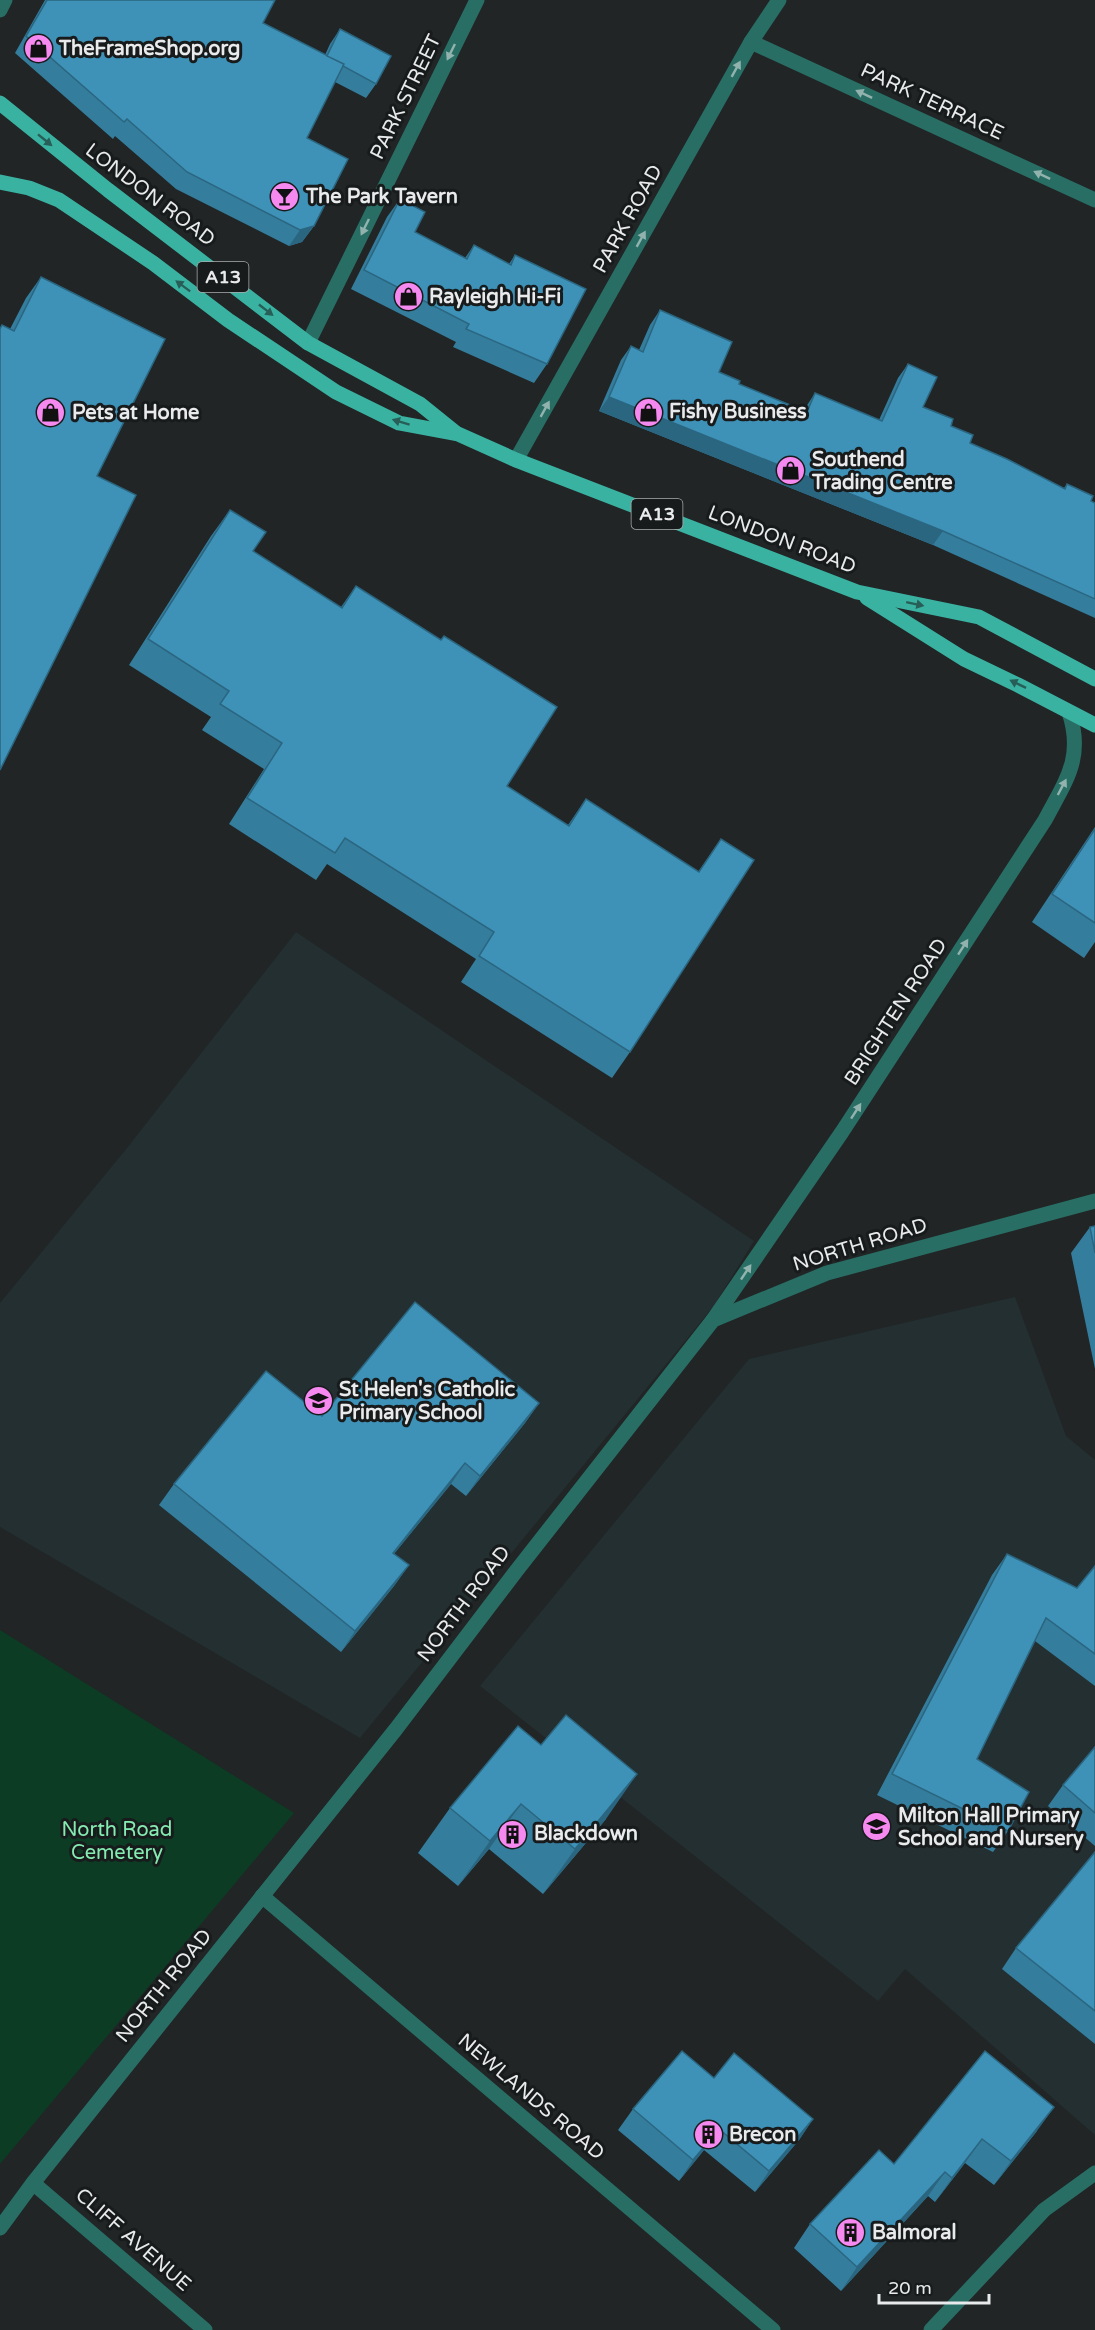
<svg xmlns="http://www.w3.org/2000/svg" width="1095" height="2330" font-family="'Varela Round',sans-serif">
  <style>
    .built { fill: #242f31 }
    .green { fill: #0d3c25 }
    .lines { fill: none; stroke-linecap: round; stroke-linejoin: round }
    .minor { stroke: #286e64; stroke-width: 15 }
    .primary { stroke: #3ab2a2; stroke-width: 15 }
    .wall { fill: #357d9d }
    .shaded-wall { fill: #2b6680 }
    .building { fill: #3e91b7; stroke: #2b6680; stroke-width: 1.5 }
    .oneway { fill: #92b2ae }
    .oneway2 { fill: #275f58 }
    .labels { text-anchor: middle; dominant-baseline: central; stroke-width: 6; stroke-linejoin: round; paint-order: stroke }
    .shield { fill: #181b1c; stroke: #aaacad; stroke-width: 1.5 }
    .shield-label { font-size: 18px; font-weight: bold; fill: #e8eaeb }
    .poi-label { font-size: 20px; font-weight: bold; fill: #e8eaeb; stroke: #181b1c; text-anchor: start }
    .street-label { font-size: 20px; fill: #e8eaeb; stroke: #181b1c }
    .park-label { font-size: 20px; fill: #84ecb1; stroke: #181b1c }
  </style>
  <rect width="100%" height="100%" fill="#212525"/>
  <g class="built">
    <polygon points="296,932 754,1241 713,1307 360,1738 0,1527 0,1303 127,1148"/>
    <polygon points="1015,1297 1066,1436 1095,1460 1095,2135 905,1969 878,2001 480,1686 749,1359"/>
  </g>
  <polygon class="green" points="0,1630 294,1813 0,2164"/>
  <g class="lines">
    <g class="minor">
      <polyline points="0,10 5,0"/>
      <polyline points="751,42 1095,200"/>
      <polyline points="308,343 477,0"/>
      <polyline points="516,460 751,42 779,0"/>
      <path d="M 713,1320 L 842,1132 L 1045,820 C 1066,780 1084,758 1069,712"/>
      <polyline points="262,1896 773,2330"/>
      <polyline points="33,2183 205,2330"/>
      <polyline points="0,2228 33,2183 396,1729 517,1570 713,1320 827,1273 1095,1201"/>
      <polyline points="931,2330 1044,2210 1095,2173"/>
    </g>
    <g class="primary">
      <polyline points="0,103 108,190 308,343 420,404 456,433"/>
      <polyline points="0,182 29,188 59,200 153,263 228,320 336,392 399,423 458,434 516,460 857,592 979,617 1095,679"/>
      <polyline points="867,598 964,659 1018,685 1095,725"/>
    </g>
  </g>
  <g class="wall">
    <polygon points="45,0 275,0 263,23 325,55 330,44 340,29 376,84 366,98 335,82 307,138 314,226 302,242 289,246 176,189 115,136 113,139 15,53"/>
    <polygon points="400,199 415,232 465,258 474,245 509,264 515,255 547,364 534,383 453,347 456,342 351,289 387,217"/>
    <polygon points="41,277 97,476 0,770 0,328 2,325 10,329 26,298"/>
    <polygon points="660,310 719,372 739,384 804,410 815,393 879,420 898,378 908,364 923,407 951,426 970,443 1064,488 1067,484 1095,503 1095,618 933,545 599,411 621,360 631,346 639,350 650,325"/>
    <polygon points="230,510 253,551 341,607 356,586 507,786 568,825 586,799 698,872 721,839 630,1052 612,1078 461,982 476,959 327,864 316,880 229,824 264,769 202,730 211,717 129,665 211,536"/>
    <polygon points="1095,827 1095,942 1084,958 1032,922"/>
    <polygon points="1095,1226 1095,1369 1071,1253 1090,1227"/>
    <polygon points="539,1403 525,1423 466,1496 451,1484 394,1554 409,1565 394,1586 341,1652 159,1505 174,1484 322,1416"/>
    <polygon points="1007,1554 1077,1588 1095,1566 1095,1686 1035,1641 977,1759 1008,1831 993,1852 877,1795 992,1575"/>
    <polygon points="518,1726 606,1819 543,1894 489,1849 458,1886 418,1853 450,1808"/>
    <polygon points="1095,1747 1095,1846 1048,1806 1063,1785"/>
    <polygon points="1095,1852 1095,2044 1002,1969 1016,1948"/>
    <polygon points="985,2051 1037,2131 994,2185 965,2163 935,2202 928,2196 841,2291 794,2248 810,2224 894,2164"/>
    <polygon points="714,2078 813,2119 799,2140 755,2192 704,2150 679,2181 618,2130 633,2109"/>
  </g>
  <g class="shaded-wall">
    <polygon points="314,226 302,242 289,246 300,230"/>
    <polygon points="609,397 943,531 933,545 599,411"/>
    <polygon points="539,1403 525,1423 466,1496 480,1476"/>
    <polygon points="465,1463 451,1484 378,1573 393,1553"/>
    <polygon points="409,1565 394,1586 341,1652 355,1631"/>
    <polygon points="637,1774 606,1819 543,1894 575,1849"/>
    <polygon points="521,1804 489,1849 458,1886 490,1841"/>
    <polygon points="1054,2107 1037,2131 994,2185 1011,2161"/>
    <polygon points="813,2119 799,2140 755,2192 769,2171"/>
    <polygon points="719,2129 704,2150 679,2181 693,2160"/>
    <polygon points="982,2139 965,2163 935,2202 952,2178"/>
    <polygon points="945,2172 928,2196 841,2291 857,2267"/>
  </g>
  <g class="building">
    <polygon points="47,0 275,0 263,23 344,64 307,138 348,159 314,226 300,230 187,172 127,119 124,122 26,36"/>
    <polygon points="340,29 391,56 376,84 343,66 344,64 327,56"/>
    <polygon points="400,199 425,212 415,232 467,259 474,245 511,265 515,255 586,289 547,364 466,329 469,324 364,270"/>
    <polygon points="41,277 165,339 97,476 136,495 0,770 0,329 2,325 14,331"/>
    <polygon points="660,310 732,342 719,372 740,381 739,384 807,412 815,393 882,421 908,364 937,377 923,407 953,419 951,426 973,435 970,443 1007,459 1065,489 1067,484 1093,496 1091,501 1095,503 1095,599 943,531 609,397 631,346 643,352"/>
    <polygon points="230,510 266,532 253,551 342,608 356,586 441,640 444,636 557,707 507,786 569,826 586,799 699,872 721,839 754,860 630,1052 479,956 494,932 345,838 335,853 247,798 282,743 220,704 229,691 148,639"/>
    <polygon points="1095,829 1095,923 1052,894"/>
    <polygon points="1095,1226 1095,1253 1090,1227"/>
    <polygon points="415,1302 539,1403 480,1476 465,1463 393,1553 409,1565 355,1631 174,1484 266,1371 322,1416"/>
    <polygon points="1007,1554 1077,1588 1095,1566 1095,1654 1046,1618 977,1759 1029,1792 1008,1831 892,1774"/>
    <polygon points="566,1715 637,1774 575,1849 521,1804 490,1841 450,1808 518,1726 541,1745"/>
    <polygon points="1095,1747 1095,1813 1063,1785"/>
    <polygon points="1095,1852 1095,2011 1016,1948"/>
    <polygon points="682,2051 714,2078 734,2053 813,2119 769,2171 719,2129 693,2160 633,2109"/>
    <polygon points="985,2051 1054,2107 1011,2161 982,2139 952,2178 945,2172 857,2267 810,2224 879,2150 894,2164"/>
  </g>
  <defs><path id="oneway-solid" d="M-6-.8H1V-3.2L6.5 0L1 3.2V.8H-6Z" transform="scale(1.5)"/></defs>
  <g class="oneway">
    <use href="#oneway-solid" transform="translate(451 52) rotate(116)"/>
    <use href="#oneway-solid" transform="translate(736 69) rotate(-61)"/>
    <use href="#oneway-solid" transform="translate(864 94) rotate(-155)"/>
    <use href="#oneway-solid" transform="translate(1042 175) rotate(-155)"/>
    <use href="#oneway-solid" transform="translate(365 227) rotate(116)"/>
    <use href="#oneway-solid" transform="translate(641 239) rotate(-61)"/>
    <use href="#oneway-solid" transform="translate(545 409) rotate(-61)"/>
    <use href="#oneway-solid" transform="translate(1062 787) rotate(-62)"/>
    <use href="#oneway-solid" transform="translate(963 947) rotate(-57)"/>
    <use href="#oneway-solid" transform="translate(856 1111) rotate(-57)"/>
    <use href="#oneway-solid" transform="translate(746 1272) rotate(-56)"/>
  </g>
  <g class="oneway2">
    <use href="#oneway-solid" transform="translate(45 140) rotate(39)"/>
    <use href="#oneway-solid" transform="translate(183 286) rotate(-143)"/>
    <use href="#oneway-solid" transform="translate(266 310) rotate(38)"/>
    <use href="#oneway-solid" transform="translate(401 422) rotate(-163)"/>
    <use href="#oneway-solid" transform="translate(915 604) rotate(12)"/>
    <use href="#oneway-solid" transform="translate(1018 684) rotate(-154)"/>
  </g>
  <defs>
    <symbol id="shop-disc" viewBox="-11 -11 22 22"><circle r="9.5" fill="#f589ef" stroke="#181b1c"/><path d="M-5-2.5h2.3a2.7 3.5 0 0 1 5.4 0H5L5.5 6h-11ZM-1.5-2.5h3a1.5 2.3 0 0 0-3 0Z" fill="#111"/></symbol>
    <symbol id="bar-disc" viewBox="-11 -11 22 22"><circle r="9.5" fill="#f589ef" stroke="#181b1c"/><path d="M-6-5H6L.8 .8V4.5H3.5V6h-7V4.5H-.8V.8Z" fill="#111"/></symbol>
    <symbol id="school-disc" viewBox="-11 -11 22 22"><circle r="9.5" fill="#f589ef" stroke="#181b1c"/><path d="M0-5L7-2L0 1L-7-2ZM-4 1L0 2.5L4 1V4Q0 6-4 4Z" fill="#111"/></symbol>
    <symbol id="building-disc" viewBox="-11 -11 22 22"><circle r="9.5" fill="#f589ef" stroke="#181b1c"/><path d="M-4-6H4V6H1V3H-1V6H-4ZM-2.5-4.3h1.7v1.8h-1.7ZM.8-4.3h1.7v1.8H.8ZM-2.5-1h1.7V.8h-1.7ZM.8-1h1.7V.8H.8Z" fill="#111"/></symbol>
  </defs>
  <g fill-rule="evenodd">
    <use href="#shop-disc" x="22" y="32" width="33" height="33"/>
    <use href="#bar-disc" x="268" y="180" width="33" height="33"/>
    <use href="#shop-disc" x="392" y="280" width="33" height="33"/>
    <use href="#shop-disc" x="632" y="396" width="33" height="33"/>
    <use href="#shop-disc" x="34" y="396" width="33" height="33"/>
    <use href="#shop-disc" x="774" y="454" width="33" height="33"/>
    <use href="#school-disc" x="302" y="1384" width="33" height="33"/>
    <use href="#school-disc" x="860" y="1810" width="33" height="33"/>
    <use href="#building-disc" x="496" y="1818" width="33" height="33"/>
    <use href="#building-disc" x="692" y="2118" width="33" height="33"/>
    <use href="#building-disc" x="834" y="2216" width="33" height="33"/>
  </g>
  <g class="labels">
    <g class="shield">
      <rect x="197.5" y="262" width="51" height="30" rx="4.5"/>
      <rect x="631.5" y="499" width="51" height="30" rx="4.5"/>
    </g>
    <g class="shield-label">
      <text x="223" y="277">A13</text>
      <text x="657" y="514">A13</text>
    </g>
    <g class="poi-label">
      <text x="59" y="49">TheFrameShop.org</text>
      <text x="306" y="197">The Park Tavern</text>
      <text x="429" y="297">Rayleigh Hi-Fi</text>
      <text x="669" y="412">Fishy Business</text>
      <text x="72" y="413">Pets at Home</text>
      <text x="812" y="460">Southend<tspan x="812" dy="23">Trading Centre</tspan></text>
      <text x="339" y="1390">St Helen's Catholic<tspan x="339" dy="23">Primary School</tspan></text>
      <text x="898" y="1816">Milton Hall Primary<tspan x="898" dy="23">School and Nursery</tspan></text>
      <text x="534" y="1834">Blackdown</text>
      <text x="729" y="2135">Brecon</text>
      <text x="872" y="2233">Balmoral</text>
    </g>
    <g class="street-label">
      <text transform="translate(406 97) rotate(-64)">PARK STREET</text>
      <text transform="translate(932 102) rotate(25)">PARK TERRACE</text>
      <text transform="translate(150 195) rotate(37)">LONDON ROAD</text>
      <text transform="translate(628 219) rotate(-61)">PARK ROAD</text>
      <text transform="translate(782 540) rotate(21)">LONDON ROAD</text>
      <text transform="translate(896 1012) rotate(-57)">BRIGHTEN ROAD</text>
      <text transform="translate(860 1245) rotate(-17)">NORTH ROAD</text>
      <text transform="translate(464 1604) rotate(-53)">NORTH ROAD</text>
      <text transform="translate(164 1986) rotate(-51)">NORTH ROAD</text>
      <text transform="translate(531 2097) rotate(40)">NEWLANDS ROAD</text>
      <text transform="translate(133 2240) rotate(41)">CLIFF AVENUE</text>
    </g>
    <g class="park-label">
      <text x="117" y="1830">North Road<tspan x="117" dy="23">Cemetery</tspan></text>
    </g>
  </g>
  <path d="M879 2294v9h110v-9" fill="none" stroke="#e8eaeb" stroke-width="3"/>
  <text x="888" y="2294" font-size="18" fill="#e8eaeb" stroke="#181b1c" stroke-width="4.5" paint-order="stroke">20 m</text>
</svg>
